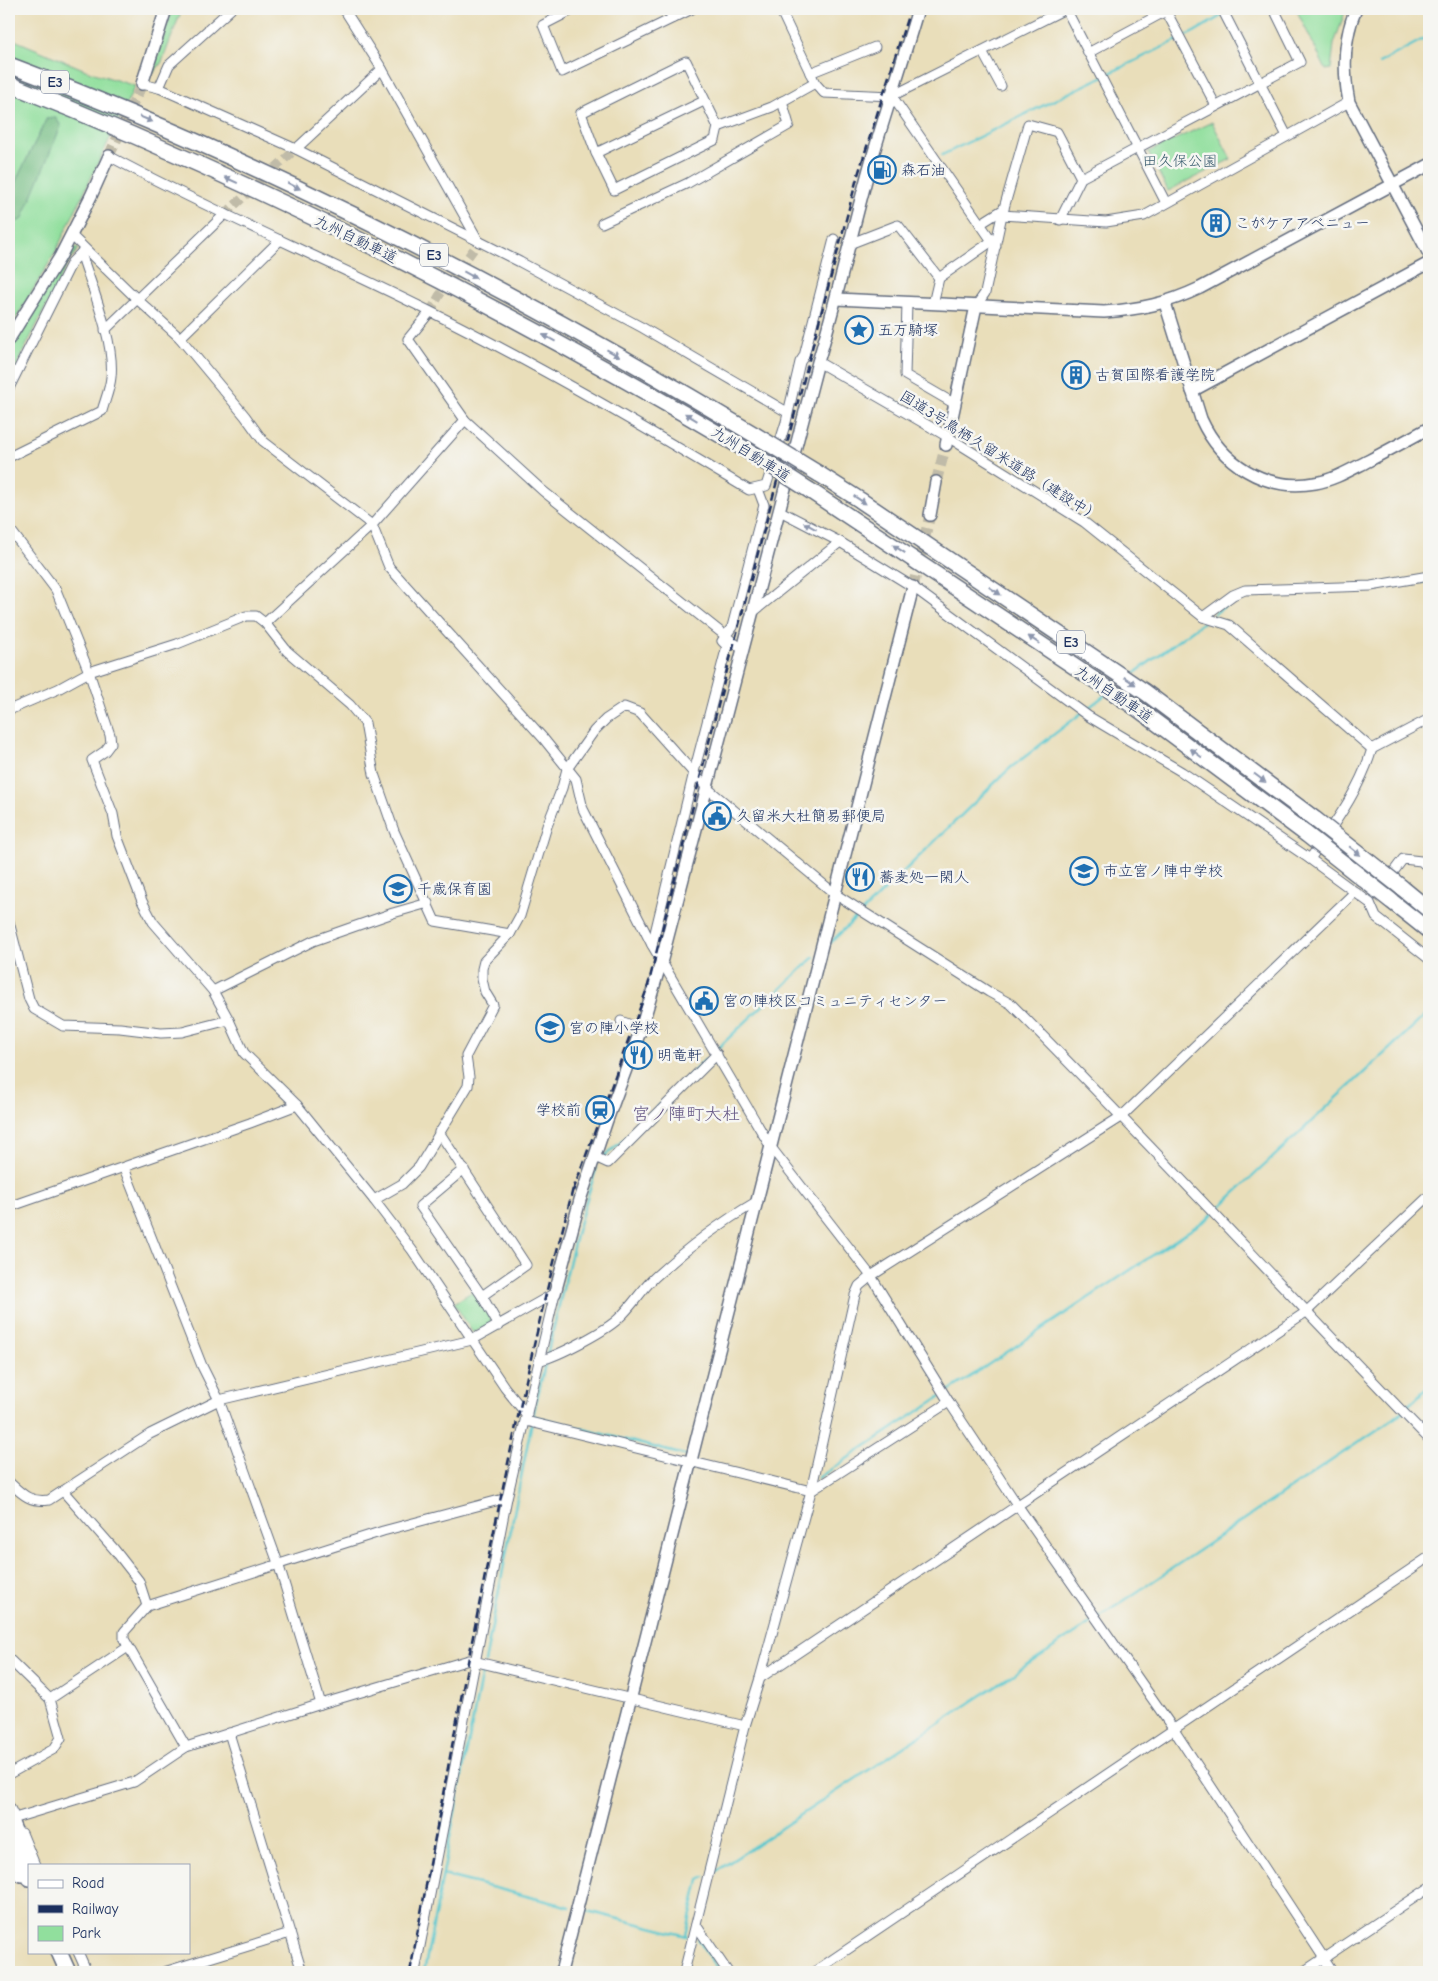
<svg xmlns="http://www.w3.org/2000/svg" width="1438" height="1981" viewBox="0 0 1438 1981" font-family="'Comic Neue','Klee One',sans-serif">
	<rect width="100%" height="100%" fill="#f6f6f2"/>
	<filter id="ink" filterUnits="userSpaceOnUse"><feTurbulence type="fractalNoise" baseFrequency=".02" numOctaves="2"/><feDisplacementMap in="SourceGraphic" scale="10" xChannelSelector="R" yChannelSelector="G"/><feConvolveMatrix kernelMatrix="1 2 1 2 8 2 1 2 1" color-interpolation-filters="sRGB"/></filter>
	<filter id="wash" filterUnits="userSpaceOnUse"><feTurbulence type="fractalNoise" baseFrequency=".0096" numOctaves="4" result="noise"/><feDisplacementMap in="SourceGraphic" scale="20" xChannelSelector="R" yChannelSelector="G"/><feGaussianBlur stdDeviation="1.12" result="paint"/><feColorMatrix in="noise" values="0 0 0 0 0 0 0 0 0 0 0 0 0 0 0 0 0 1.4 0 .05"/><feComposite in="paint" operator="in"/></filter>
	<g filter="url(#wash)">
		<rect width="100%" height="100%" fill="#e9deba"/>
		<!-- green -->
		<g fill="#91df9d" stroke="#56877e">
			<polygon points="172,9 182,9 162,62 152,75"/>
			<polygon points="1296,9 1346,9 1334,44 1331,69 1326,70"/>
			<polygon points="12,39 88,71 135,86 55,253 9,330 9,220 11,223 47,118 9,195 9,48"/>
			<polygon points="1212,122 1231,159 1168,191 1148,152"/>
			<polygon points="72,248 79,248 69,261 9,380 9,349"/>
			<polygon points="473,1291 493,1323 473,1333 454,1303"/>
		</g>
		<!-- forest -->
		<polygon fill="#74be84" stroke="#487671" points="47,118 56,118 61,126 22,220 11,223 9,220 9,195"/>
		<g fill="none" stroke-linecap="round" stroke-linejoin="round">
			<!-- stream -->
			<g stroke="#59c7cf" stroke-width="2.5">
				<polyline points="1379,63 1429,36"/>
				<polyline points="942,155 1194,32 1223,15"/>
				<polyline points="1422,582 1429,581"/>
				<polyline points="1214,614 1238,597"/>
				<polyline points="1132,675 1206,620"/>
				<polyline points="826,947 1009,769 1105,695"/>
				<polyline points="716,1050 814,957"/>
				<polyline points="642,1123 705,1060"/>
				<polyline points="602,1158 632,1133"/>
				<polyline points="547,1355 577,1231 596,1169"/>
				<polyline points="546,1360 533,1416 688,1456"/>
				<polyline points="818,1478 1207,1219 1429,1012"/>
				<polyline points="485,1662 533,1416"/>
				<polyline points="712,1874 1143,1588 1396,1417 1429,1386"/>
				<polyline points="443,1875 570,1907"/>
				<polyline points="583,1910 687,1936"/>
				<polyline points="686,1935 699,1880 705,1877"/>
				<polyline points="698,1939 719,1972"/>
				<polyline points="424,1972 483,1667"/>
			</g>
		</g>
	</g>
	<g filter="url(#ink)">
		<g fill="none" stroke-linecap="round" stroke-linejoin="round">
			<!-- street-tunnel -->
			<g stroke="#c0bba8" stroke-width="9" stroke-dasharray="9 4.5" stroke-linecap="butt">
				<polyline points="225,214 296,149"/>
				<polyline points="430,312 439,296 479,242"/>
			</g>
			<!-- secondary-tunnel -->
			<g stroke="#c0bba8" stroke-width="11" stroke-dasharray="11 5.5" stroke-linecap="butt">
				<polyline points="109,156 142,84"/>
				<polyline points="936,482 946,445"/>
				<polyline points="913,587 930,515"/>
			</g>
			<defs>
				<g id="street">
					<polyline points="344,9 382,69 479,242"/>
					<polyline points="574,9 543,25 562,72 692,9"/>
					<polyline points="668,9 673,18"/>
					<polyline points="780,9 815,83 824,93 892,96 1065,9"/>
					<polyline points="1066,9 1166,203"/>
					<polyline points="1165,9 1216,106"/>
					<polyline points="1222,9 1287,136"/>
					<polyline points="982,51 1001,86"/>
					<polyline points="1088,53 1166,11"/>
					<polygon points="686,61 718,127 715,140 614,190 596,153 581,113"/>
					<polyline points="810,73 875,47"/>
					<polyline points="142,84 159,88 296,149 520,262 643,328 787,412"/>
					<polyline points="159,88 169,65 231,9"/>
					<polyline points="892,96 992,241"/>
					<polyline points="718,127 772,107 815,83"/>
					<polyline points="296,149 382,69"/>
					<polyline points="596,153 704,101"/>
					<path d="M 109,156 C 213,212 323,258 429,311 C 538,365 644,427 749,490 L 766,486 L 768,480 L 786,422 L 800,362 L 804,356 L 834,239"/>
					<polyline points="1002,215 1106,222 1144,216 1349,102"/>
					<polyline points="1060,220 1081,178 1300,62 1274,9"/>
					<polyline points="602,223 688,183 789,125 782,101"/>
					<polyline points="980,224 1004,209"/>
					<polyline points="71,235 138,300 180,338 245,416 263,441 372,525 265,623"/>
					<polyline points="849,244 898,225 939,278 933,304"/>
					<polyline points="939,278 992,241 996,246"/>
					<polyline points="907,303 905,375 955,404"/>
					<polyline points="976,306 985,293 1002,215 1028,124 1057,132 1081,178"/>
					<polyline points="430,312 408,339 465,420 543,491 742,649"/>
					<polyline points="105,330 225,214"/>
					<polyline points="180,338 280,240"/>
					<polyline points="818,362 948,437 1084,522 1203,617 1229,625 1372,749"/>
					<polyline points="9,388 72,262 84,250"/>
					<polyline points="465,420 372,525 389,567 543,738 576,779 583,809 652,945 770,1146 871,1276 949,1402 1018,1506 1174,1730 1333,1972"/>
					<path d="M 9,457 L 102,411 C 105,400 110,389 111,377 C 115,342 92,288 81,253"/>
					<polyline points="780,511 840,542 913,587 1088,716 1182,772 1310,859 1370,903 1376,917 1429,959"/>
					<polyline points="9,528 56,590 89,672 110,735 111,743 105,751 92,760 113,814 117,836 142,901 153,922 213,991 229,1020 244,1053 297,1105 374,1200 412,1250 505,1388 527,1415"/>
					<polyline points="752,613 840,542"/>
					<polyline points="1203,617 1233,595 1245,590 1371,586 1429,576"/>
					<polyline points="9,710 58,689 89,672 177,644 246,616 256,616 265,623 287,651 350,705 365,723 374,774 394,831 435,921 510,934"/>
					<path d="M 1310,859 C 1334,824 1360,790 1372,749 L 1429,719"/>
					<polyline points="1376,895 1403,859 1421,861 1429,868"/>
					<polyline points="9,922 29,999 34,1009 63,1026 120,1028 161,1033 182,1032 229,1020"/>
					<polyline points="652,945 694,772 727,646 722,641 732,627 764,505 758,489"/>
					<polyline points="213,991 313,941 393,913 428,903"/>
					<polyline points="621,1021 641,1029"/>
					<polyline points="439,1132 526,1265 482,1296"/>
					<polyline points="595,1157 608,1163 717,1054"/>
					<polyline points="124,1168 202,1366 219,1400 278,1563 321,1704"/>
					<polyline points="464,1169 420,1206 482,1296 499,1326"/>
					<path d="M 374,1200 L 402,1184 L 419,1167 L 468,1086 L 469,1077 L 466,1056 L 493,1005 L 485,992 L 482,979 L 482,969 L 484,961 L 510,934 L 520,916 L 547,826 L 562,788 L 567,769 L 594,731 L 606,719 L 624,707 L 640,713 L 707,788 L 835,894 L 989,992 L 1011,1004 C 1153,1146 1289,1295 1429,1439"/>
					<polyline points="9,1207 250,1123 297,1105"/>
					<path d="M 541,1360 C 558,1356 608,1330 620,1317 C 633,1305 642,1289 655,1277 C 686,1249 720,1223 756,1202"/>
					<polyline points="526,1421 811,1491 949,1402"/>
					<path d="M 9,1482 C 22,1494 30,1503 49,1500 L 150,1434 L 219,1400 L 472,1340 L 555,1293"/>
					<polyline points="63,1491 114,1549 139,1581 147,1606"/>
					<polyline points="9,1659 50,1699 61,1738 54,1749 9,1774"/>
					<polyline points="760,1678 1306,1312 1429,1196"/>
					<polyline points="50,1699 128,1647"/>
					<polyline points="229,1733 302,1972"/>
					<polyline points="186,1747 124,1639 124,1632 147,1606 383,1531 507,1498"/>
					<polyline points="9,1806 15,1818 134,1782 186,1747 321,1704 469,1660 745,1726"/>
					<polyline points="22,1833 35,1865"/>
					<polyline points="696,1925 728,1972"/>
					<polyline points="78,1952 87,1972"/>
					<polyline points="164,1972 290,1933"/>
					<polyline points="415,1972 507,1498 555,1293"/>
					<polyline points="684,1972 745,1726 760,1678 811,1491 855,1295 859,1286 871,1276 1122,1116 1355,892"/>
					<polyline points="814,1972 1429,1557"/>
					<polyline points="1303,1972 1429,1888"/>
				</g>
				<g id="secondary">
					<path d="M 1356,9 C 1343,39 1343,71 1349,102 L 1429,254"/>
					<polyline points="142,84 166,9"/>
					<path d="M 837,299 L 1104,312 C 1141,309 1166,304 1200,288 L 1429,165"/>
					<path d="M 1165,303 L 1201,419 C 1221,463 1265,492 1315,483 C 1334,480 1352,469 1368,461 C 1389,450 1409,439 1429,428"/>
					<polyline points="9,339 60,257 91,196 109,156"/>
					<polyline points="1192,391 1429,263"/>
					<polyline points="946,445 976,306"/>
					<polyline points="930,515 936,482"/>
					<path d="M 555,1293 L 580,1200 L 607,1120 L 641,1029 L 662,959 L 818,362 C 838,296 852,229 871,162 C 886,111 903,60 918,9"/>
					<polyline points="561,1972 913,587"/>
				</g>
				<g id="highway">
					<path d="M 9,65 C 269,163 517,292 755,435"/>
					<path d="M 9,84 C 265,185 511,311 748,451"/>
					<polyline points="819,474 860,500 1145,692 1316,820"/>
					<polyline points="809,490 1138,709 1306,834"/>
					<polyline points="1401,887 1429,910"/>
					<polyline points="1390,900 1429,931"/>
					<polyline points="9,1818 22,1851 29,1878"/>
					<polyline points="9,1848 21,1874"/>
					<polyline points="59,1952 68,1972"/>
				</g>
			</defs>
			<!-- street casing -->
			<use href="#street" stroke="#636c7e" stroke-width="11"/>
			<!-- secondary casing -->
			<use href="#secondary" stroke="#636c7e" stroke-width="14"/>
			<!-- highway casing -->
			<use href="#highway" stroke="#636c7e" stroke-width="18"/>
			<!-- street -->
			<use href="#street" stroke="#fff" stroke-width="9"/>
			<!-- secondary -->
			<use href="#secondary" stroke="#fff" stroke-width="11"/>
			<!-- highway -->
			<use href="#highway" stroke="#fff" stroke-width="15"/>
			<!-- rail -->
			<g stroke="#1b2f5e" stroke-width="2.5" stroke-dasharray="8 4" stroke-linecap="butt">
				<polyline points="573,1191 648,986 725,678 857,178 910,9"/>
				<path d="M 410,1972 C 452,1747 492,1521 545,1298 C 554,1260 565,1222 574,1184"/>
			</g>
			<defs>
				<g id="highway-bridge">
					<polyline points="755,435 819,474"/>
					<polyline points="748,451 809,490"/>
					<polyline points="1316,820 1401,887"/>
					<polyline points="1306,834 1390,900"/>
				</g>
			</defs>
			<!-- highway-bridge casing -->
			<use href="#highway-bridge" stroke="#636c7e" stroke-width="18" stroke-linecap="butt"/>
			<!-- highway-bridge -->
			<use href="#highway-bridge" stroke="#fff" stroke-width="15"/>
		</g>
		<!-- one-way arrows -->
		<defs><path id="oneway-solid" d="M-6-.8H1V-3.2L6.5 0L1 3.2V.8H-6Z" transform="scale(1.25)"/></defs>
		<g fill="#8d97ae">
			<use href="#oneway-solid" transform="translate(146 119) rotate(23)"/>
			<use href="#oneway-solid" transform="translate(231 180) rotate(-155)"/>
			<use href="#oneway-solid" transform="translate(294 186) rotate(26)"/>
			<use href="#oneway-solid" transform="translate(470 275) rotate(28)"/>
			<use href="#oneway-solid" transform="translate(549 338) rotate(-151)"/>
			<use href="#oneway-solid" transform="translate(613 353) rotate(29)"/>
			<use href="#oneway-solid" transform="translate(691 417) rotate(-149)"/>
			<use href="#oneway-solid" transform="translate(860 500) rotate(33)"/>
			<use href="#oneway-solid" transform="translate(810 526) rotate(-152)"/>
			<use href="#oneway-solid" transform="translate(899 549) rotate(-146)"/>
			<use href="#oneway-solid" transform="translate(995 591) rotate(34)"/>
			<use href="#oneway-solid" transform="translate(1034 640) rotate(-146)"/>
			<use href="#oneway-solid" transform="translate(1130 681) rotate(34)"/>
			<use href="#oneway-solid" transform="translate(1196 753) rotate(-143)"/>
			<use href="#oneway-solid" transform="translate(1260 778) rotate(37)"/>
			<use href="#oneway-solid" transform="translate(1355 851) rotate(39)"/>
		</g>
	</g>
	<!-- icons -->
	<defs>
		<symbol id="fuel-ring" viewBox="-11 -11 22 22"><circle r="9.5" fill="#f6f6f2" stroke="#1f6fb2" stroke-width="1.5"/><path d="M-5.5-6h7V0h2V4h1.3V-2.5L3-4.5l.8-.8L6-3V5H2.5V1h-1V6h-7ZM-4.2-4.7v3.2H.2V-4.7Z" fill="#1f6fb2"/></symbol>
		<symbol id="building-ring" viewBox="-11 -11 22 22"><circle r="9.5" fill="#f6f6f2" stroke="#1f6fb2" stroke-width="1.5"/><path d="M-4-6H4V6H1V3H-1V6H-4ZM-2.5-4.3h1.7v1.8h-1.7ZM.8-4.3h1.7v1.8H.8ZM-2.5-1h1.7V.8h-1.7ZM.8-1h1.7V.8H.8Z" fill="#1f6fb2"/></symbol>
		<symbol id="sight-ring" viewBox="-11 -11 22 22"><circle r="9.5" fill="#f6f6f2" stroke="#1f6fb2" stroke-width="1.5"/><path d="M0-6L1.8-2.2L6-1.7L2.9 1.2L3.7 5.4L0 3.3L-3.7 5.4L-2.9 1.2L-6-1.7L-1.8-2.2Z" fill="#1f6fb2"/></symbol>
		<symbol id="civic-ring" viewBox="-11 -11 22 22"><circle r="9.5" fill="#f6f6f2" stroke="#1f6fb2" stroke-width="1.5"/><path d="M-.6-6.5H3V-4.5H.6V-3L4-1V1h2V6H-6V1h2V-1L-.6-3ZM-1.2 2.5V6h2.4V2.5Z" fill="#1f6fb2"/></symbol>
		<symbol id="school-ring" viewBox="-11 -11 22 22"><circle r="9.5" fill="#f6f6f2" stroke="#1f6fb2" stroke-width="1.5"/><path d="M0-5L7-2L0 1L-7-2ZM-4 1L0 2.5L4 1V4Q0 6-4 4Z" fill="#1f6fb2"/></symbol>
		<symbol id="restaurant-ring" viewBox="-11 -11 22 22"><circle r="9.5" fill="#f6f6f2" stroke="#1f6fb2" stroke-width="1.5"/><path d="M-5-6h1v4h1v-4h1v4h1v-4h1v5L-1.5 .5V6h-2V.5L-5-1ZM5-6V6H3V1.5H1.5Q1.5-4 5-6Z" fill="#1f6fb2"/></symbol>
		<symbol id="station-ring" viewBox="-11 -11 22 22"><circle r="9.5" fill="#f6f6f2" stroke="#1f6fb2" stroke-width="1.5"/><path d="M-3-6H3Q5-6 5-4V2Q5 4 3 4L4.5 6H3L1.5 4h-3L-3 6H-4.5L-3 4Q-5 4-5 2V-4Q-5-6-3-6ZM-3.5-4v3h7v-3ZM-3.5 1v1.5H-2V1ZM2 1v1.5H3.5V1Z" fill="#1f6fb2"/></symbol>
	</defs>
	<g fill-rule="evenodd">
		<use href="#fuel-ring" x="866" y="154" width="32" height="32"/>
		<use href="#building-ring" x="1200" y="207" width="32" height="32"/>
		<use href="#sight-ring" x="843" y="314" width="32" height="32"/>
		<use href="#building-ring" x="1060" y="359" width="32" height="32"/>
		<use href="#civic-ring" x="701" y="800" width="32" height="32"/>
		<use href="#school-ring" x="1068" y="855" width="32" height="32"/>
		<use href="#restaurant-ring" x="844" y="861" width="32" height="32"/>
		<use href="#school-ring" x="382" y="873" width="32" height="32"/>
		<use href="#civic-ring" x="688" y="985" width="32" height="32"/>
		<use href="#school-ring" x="534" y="1012" width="32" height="32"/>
		<use href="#restaurant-ring" x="622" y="1039" width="32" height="32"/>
		<use href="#station-ring" x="584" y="1094" width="32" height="32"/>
	</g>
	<g text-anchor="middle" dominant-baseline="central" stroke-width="5" stroke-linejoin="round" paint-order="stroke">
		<!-- shield labels -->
		<g fill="#f6f6f2" stroke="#5d6b8a" stroke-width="1">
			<rect x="41" y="70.5" width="28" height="23" rx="4"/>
			<rect x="420" y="243.5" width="28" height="23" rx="4"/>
			<rect x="1057" y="630.5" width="28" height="23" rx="4"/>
		</g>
		<g font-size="14" font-weight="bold" fill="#1b2f5e">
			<text x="55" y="82">E3</text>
			<text x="434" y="255">E3</text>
			<text x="1071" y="642">E3</text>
		</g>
		<!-- park labels -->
		<g font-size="15" fill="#385b6e" stroke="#f6f6f2">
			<text x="1180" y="161">田久保公園</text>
		</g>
		<!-- poi labels -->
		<g font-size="15" fill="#1b2f5e" stroke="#f6f6f2" text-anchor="start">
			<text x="901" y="170">森石油</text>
			<text x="1235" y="223">こがケアアベニュー</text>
			<text x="878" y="330">五万騎塚</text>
			<text x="1095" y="375">古賀国際看護学院</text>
			<text x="736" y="816">久留米大杜簡易郵便局</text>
			<text x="1103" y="871">市立宮ノ陣中学校</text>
			<text x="879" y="877">蕎麦処一閑人</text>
			<text x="417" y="889">千歳保育園</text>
			<text x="723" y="1001">宮の陣校区コミュニティセンター</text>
			<text x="569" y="1028">宮の陣小学校</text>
			<text x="657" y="1055">明竜軒</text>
			<text x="581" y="1110" text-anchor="end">学校前</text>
		</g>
		<!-- street labels -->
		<g font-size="15" fill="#1b2f5e" stroke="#f6f6f2">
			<text transform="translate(356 239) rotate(26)">九州自動車道</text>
			<text transform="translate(751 454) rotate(32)">九州自動車道</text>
			<text transform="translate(1000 456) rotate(32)">国道3号鳥栖久留米道路（建設中）</text>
			<text transform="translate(1114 694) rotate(34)">九州自動車道</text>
		</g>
		<!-- quarter labels -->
		<g font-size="18" fill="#655785" stroke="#f6f6f2">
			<text x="686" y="1114">宮ノ陣町大杜</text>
		</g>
	</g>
	<!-- margin -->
	<rect width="1438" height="1981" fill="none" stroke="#f6f6f2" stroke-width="30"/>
	<!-- legend -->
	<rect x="28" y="1864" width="162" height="90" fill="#f6f6f2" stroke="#9ea6b7"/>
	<rect x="38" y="1880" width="25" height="8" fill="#ffffff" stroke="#9ea6b7"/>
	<text x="72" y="1888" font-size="15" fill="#1b2f5e">Road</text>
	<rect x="38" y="1905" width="25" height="8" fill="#1b2f5e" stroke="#9ea6b7"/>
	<text x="72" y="1914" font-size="15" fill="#1b2f5e">Railway</text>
	<rect x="38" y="1926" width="25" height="15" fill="#91df9d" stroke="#9ea6b7"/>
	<text x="72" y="1938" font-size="15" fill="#1b2f5e">Park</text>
</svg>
